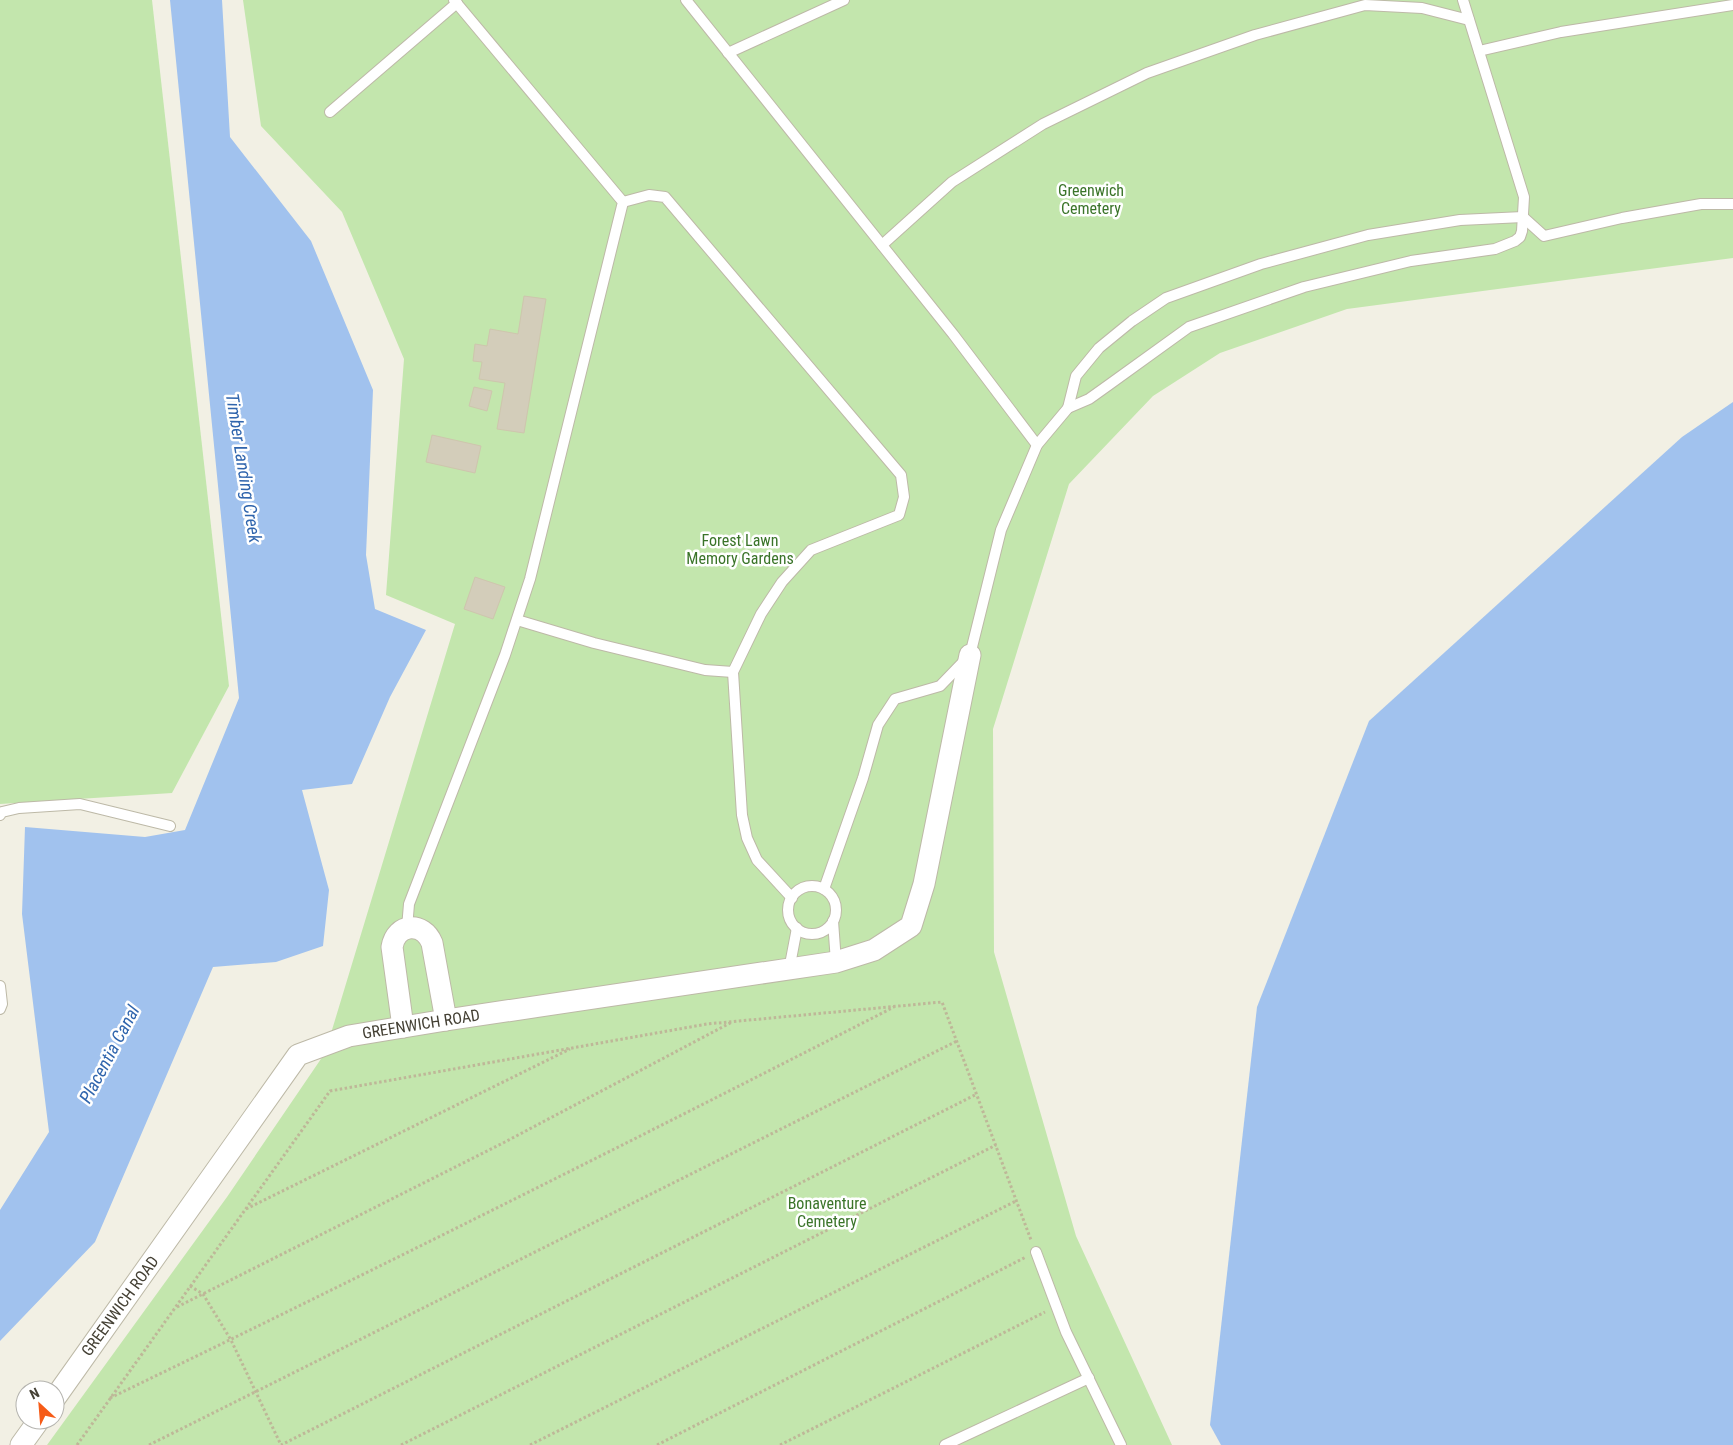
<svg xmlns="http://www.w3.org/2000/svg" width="1733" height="1445" viewBox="0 0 1733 1445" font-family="'Roboto Condensed',sans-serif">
	<rect width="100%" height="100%" fill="#f2f0e4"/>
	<!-- green -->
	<g fill="#c3e6ad">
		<polygon points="0,0 152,0 229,686 172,793 0,804"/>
		<polygon points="243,0 1733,0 1733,258 1347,309 1220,353 1153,396 1069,484 993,729 994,952 1076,1236 1172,1445 47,1445 227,1197 325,1053 455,624 386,595 404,359 342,212 261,126"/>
	</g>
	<!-- water -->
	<g fill="#a1c2ee">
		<polygon points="170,0 222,0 230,137 311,241 373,390 366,555 375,609 426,630 390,697 352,784 302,790 329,890 323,946 276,962 213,967 95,1242 0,1341 0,1210 49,1132 22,914 25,827 145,837 185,830 239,698"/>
		<polygon points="1733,402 1733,1445 1221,1445 1210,1425 1257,1007 1369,721 1682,437"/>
	</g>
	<!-- building -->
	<g fill="#d3cdba" stroke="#cec6ad">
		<polygon points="524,296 546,299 524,433 497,429 505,383 479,379 482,362 473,361 475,344 487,346 490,329 518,334"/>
		<polygon points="474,387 492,391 487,411 469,406"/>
		<polygon points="432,435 481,446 475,473 426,462"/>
		<polygon points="475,577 505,587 493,619 464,609"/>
	</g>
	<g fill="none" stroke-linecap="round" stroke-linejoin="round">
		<defs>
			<g id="service">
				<polyline points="686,0 953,334 1037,445"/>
				<polyline points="1479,51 1561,32 1733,5"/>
				<polyline points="728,53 844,0"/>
				<polyline points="330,112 457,3"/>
				<polyline points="623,202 649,195 665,197 901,475 904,497 899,515 811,550 782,582 761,614 733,672 742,815 747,838 757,860 792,898"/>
				<polyline points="882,245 952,182 1043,124 1147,73 1255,35 1365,5 1422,8 1469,20"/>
				<polyline points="1068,408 1076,376 1099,348 1132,321 1166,298 1261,264 1368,235 1460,220 1523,217 1544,236 1622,218 1701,204 1733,204"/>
				<polyline points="517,620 594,643 705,670 733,672"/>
				<polyline points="0,815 2,812 19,808 80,804 170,826"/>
				<circle cx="812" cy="910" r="24"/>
				<polyline points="824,889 863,778 878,725 895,699 940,686 970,655 1001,530 1037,445 1068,408 1089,399 1110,384 1189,327 1304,287 1411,261 1495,249 1515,241 1520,237 1522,231 1524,197 1463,0"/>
				<polyline points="833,921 836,962"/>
				<polyline points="407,928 409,904 505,655 530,579 623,202 454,0"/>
				<polyline points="789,970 797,928"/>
				<polyline points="0,986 2,1004 0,1009"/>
				<polyline points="1036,1252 1066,1332 1121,1445"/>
				<polyline points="945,1445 1089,1378"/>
			</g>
			<g id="minor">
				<path d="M 403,1027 L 392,947 C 396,923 423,921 432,943 L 446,1020"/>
				<polyline points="55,1398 298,1055 349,1036 446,1020 836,962 874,950 911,926 924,884 970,655"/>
				<polyline points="21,1445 39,1420"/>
			</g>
		</defs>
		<!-- service casing -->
		<use href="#service" stroke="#bdb9a7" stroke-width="12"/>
		<!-- minor casing -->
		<use href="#minor" stroke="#bdb9a7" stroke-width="23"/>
		<!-- path -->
		<g stroke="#beb798" stroke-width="3" stroke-dasharray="2.5 2.5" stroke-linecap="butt">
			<polyline points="246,1209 570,1049"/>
			<polyline points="190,1286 203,1294 231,1340 281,1445 977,1094"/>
			<polyline points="177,1307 503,1143 732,1022"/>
			<path d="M 110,1398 C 373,1271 634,1140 894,1007"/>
			<polyline points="77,1445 330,1091 707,1024 942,1002 1031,1240"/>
			<polyline points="149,1445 957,1041"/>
			<polyline points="401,1445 996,1145"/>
			<polyline points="530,1445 1016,1201"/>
			<polyline points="657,1445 1026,1257"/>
			<polyline points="780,1445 1045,1312"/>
		</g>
		<!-- service -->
		<use href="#service" stroke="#fff" stroke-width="10"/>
		<!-- minor -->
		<use href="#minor" stroke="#fff" stroke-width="21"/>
	</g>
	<g text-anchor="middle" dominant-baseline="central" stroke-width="5" stroke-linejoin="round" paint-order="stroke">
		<!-- park labels -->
		<g font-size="16" fill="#3a7429" stroke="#fff">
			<text x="1091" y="190">Greenwich<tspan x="1091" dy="18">Cemetery</tspan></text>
			<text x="740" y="540">Forest Lawn<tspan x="740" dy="18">Memory Gardens</tspan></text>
			<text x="827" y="1203">Bonaventure<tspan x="827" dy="18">Cemetery</tspan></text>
		</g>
		<!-- street labels -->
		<g font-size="16" fill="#444034" stroke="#fff">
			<text transform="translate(421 1024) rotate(-9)">GREENWICH ROAD</text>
			<text transform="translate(120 1306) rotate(-54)">GREENWICH ROAD</text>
		</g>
		<!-- water labels -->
		<g font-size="18" font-style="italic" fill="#3065ad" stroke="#fff">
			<text transform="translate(244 468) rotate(81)">Timber Landing Creek</text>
			<text transform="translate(109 1054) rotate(-62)">Placentia Canal</text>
		</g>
	</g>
	<!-- north arrow -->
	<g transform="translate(40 1405) rotate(334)"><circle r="24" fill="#ffffff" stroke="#b4b3ae"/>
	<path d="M0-4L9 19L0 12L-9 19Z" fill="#f65b17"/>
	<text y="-8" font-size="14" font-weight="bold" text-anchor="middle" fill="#444034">N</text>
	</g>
</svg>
